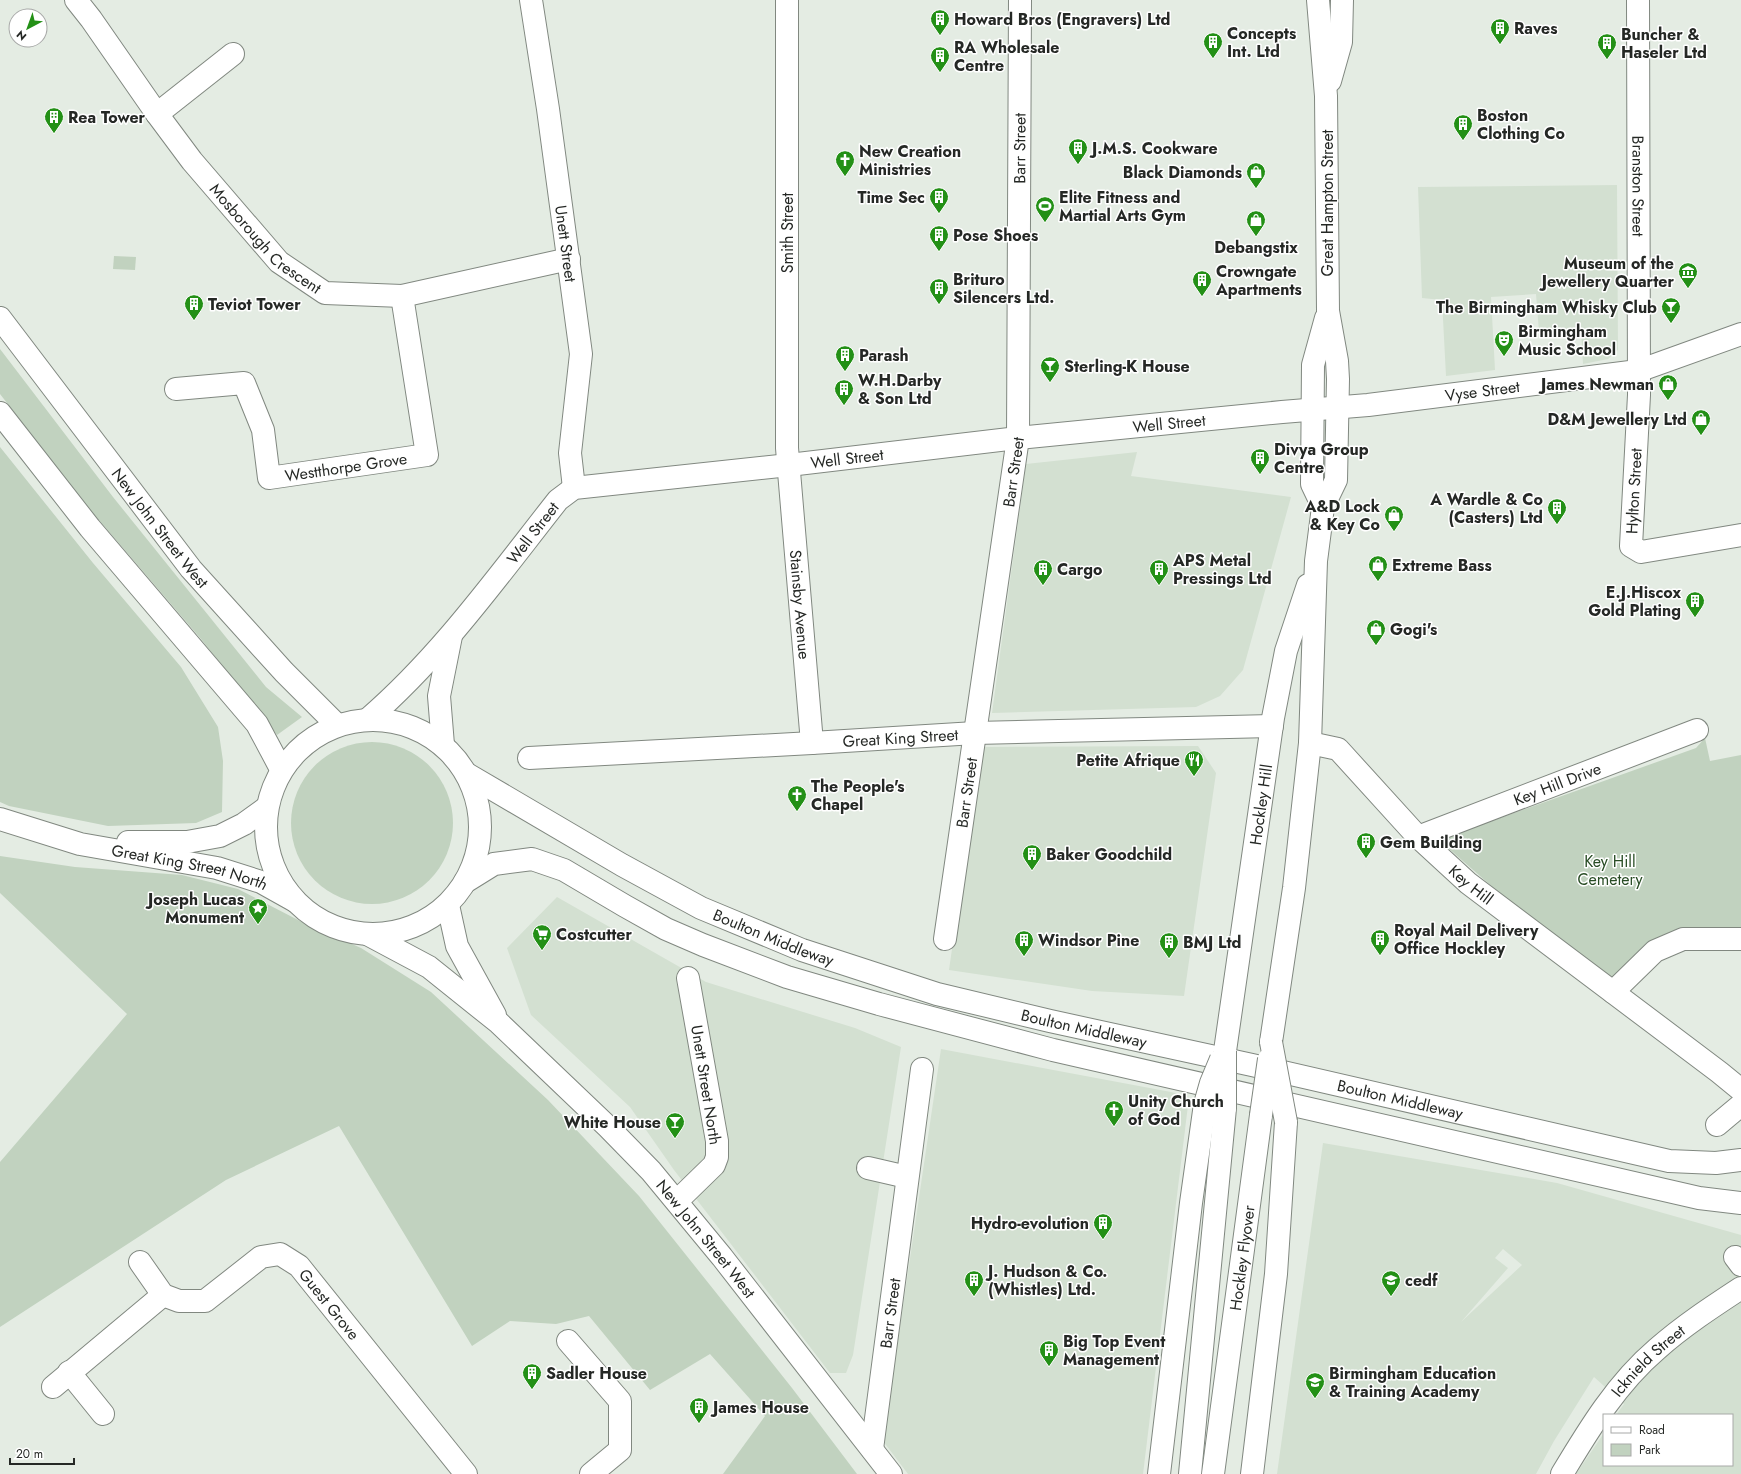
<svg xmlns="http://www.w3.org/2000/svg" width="1741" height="1474" viewBox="0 0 1741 1474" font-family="Jost,sans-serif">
	<rect width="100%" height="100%" fill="#e4ece3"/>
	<!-- built -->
	<g fill="#d3e0d1" fill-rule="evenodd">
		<polygon points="1617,185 1618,350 1608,359 1583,364 1581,330 1539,332 1536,294 1491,297 1495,370 1446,376 1442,300 1422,298 1418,187"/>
		<polygon points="1137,452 1131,476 1291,497 1243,670 1220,696 1196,707 992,713 1026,464"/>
		<polygon points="1198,746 1216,773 1184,996 1092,991 949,970 981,747"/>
		<polygon points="557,897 706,982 855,1028 901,1047 853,1355 846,1373 830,1373 674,1170 630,1107 531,1015 507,948"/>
		<polygon points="941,1049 1171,1092 1189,1097 1143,1474 908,1474 883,1441"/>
		<path d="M 1323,1143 L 1557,1183 L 1741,1235 L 1741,1474 L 1576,1474 L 1604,1433 L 1604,1465 L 1732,1465 L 1732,1415 L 1616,1415 L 1624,1404 L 1594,1377 L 1554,1441 L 1536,1474 L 1277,1474 ZM 1503,1249 L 1522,1265 L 1461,1322 L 1508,1268 L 1495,1258 Z"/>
	</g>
	<!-- green -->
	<g fill="#c1d2bf">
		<polygon points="114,256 136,257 135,270 113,269"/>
		<polygon points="0,349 113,497 266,687 302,717 277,735 201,639 92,512 0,394"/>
		<polygon points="0,447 93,563 181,667 218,727 223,761 222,812 196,823 108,826 9,806 0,802"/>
		<polygon points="1705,738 1710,761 1741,755 1741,929 1668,933 1609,981 1497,891 1439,840 1696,748"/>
		<circle cx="372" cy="823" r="81"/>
		<polygon points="0,856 75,867 182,875 238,889 300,921 361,948 431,992 548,1100 639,1196 792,1388 857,1474 723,1474 765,1416 710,1354 650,1390 589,1316 556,1324 510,1321 472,1346 339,1126 226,1180 0,1327 0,1162 127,1014 0,893"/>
	</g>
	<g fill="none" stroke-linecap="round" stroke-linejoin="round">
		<defs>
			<g id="minor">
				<path id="s1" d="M 76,0 L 91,19 L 157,114 L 192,161 L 279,262 L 325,293 L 402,296 L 569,259"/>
				<path id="s2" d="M 531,0 L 548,109 L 581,354 L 570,453 L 574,488"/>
				<path id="s3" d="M 787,0 L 787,448 L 812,743"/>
				<path id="s4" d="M 1638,0 L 1639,395 L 1631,546 L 1641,552 L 1741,535"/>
				<polyline points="157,114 233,54"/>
				<path id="s5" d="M 176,389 L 244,383 L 263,430 L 269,478 L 427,455 L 402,296"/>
				<path id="s6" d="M 368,719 C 441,656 498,576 558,500 L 574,488 L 789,465 L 1018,438 L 1282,412 L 1368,405 L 1638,371 L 1741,334"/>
				<path id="s7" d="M 1310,743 L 1338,749 L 1418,837 L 1468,883 L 1719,1072 L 1741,1090"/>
				<polyline points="443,745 439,696 451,636"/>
				<path id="s8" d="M 529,758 L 812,743 L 975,733 L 1272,726"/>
				<path id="s9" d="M 0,819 L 80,844 L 217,868 L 261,882 L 295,901"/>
				<path id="s10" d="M 1418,837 L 1697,730"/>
				<polyline points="128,842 187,842 220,836 244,824 266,808"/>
				<path id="s11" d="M 945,939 L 1018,438 L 1020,0"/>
				<polyline points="1613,992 1655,951 1683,939 1741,939"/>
				<polyline points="1717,1125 1741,1105"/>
				<polyline points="868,1168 907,1177"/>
				<polyline points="677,1201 714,1165 717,1157 717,1141 688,978"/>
				<polyline points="1735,1257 1741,1265"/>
				<path id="s12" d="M 140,1262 L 163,1295 L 179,1301 L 205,1301 L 261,1257 L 280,1254 L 299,1266 L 466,1474"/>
				<polyline points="568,1341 620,1401 620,1450 591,1474"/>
				<polyline points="69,1372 103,1414"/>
				<polyline points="53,1387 163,1295"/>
				<path id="s13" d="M 872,1449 L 922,1069"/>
				<path id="s14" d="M 1562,1474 C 1589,1429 1617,1383 1657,1349 C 1683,1326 1712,1307 1741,1288"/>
			</g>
			<g id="major">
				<polyline points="1330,81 1341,42 1342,0"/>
				<polyline points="1323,507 1312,484 1313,365 1326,318"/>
				<polyline points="1271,1042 1294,888 1310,743 1316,561 1323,507 1336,480 1338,379 1337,361 1328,311 1326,96 1318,0"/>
				<path id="s15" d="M 1225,1051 L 1273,718 L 1286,651 L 1308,585"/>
				<polyline points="1159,1474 1191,1203 1205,1104"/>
				<polyline points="1190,1474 1225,1108"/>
				<path id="s16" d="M 1213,1474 L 1261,1115"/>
				<polyline points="1252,1474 1276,1274 1286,1122"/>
			</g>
			<g id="highway">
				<path id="s17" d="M 0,318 L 191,569 L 284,672 L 337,725"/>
				<polyline points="0,413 90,528 257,724 281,769"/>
				<circle cx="373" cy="827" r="107"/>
				<path id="s18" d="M 467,774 L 622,865 L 701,908 L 802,950 L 937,994 L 1050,1021 L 1252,1065 L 1669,1161 L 1716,1163 L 1741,1160"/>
				<polyline points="465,882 494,864 532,859 564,870 625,906 666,929 703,945 787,977 879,1004 1053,1050 1699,1198 1741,1203"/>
				<polyline points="448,905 457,946 495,1015"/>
				<path id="s19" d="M 369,935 L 429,967 L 499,1023 L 608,1127 L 651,1171 L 722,1257 L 891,1474"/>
			</g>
		</defs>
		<!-- minor casing -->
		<use href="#minor" stroke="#818880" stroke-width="24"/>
		<!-- major casing -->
		<use href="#major" stroke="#818880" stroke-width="24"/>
		<!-- highway casing -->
		<use href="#highway" stroke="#818880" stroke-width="24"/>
		<!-- minor -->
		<use href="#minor" stroke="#fff" stroke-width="22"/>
		<!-- major -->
		<use href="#major" stroke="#fff" stroke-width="22"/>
		<!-- highway -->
		<use href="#highway" stroke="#fff" stroke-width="22"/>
		<defs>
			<g id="major-bridge">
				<polyline points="1271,1042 1286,1122"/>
				<polyline points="1205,1104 1211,1083 1221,1059"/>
				<polyline points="1225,1108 1225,1051"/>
				<polyline points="1261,1115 1269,1059"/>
			</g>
		</defs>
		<!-- major-bridge casing -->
		<use href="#major-bridge" stroke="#818880" stroke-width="24" stroke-linecap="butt"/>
		<!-- major-bridge -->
		<use href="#major-bridge" stroke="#fff" stroke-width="22"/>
	</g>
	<!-- icons -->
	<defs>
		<symbol id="building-pin" viewBox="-11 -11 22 30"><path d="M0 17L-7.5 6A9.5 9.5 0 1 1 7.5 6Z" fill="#239016" stroke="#fff"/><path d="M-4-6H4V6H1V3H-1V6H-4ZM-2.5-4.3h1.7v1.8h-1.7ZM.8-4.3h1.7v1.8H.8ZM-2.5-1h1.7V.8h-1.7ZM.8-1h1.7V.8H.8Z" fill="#fff"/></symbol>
		<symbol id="church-pin" viewBox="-11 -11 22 30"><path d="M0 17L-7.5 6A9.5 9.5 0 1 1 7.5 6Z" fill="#239016" stroke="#fff"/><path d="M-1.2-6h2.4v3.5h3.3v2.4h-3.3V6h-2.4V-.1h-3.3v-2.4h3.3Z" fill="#fff"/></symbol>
		<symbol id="shop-pin" viewBox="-11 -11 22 30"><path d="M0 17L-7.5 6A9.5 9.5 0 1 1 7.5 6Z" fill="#239016" stroke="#fff"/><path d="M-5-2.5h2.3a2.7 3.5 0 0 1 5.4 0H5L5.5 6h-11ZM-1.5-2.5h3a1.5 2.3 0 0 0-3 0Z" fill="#fff"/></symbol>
		<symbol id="stadium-pin" viewBox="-11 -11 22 30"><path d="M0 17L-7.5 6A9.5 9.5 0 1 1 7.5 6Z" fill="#239016" stroke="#fff"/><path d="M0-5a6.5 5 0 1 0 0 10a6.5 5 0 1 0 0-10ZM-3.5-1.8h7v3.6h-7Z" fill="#fff"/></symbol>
		<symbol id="museum-pin" viewBox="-11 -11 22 30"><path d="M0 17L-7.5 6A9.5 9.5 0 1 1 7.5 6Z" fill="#239016" stroke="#fff"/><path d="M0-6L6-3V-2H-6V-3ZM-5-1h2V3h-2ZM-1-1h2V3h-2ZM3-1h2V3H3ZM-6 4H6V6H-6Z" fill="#fff"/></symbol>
		<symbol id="bar-pin" viewBox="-11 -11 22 30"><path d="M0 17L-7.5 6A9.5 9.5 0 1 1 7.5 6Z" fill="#239016" stroke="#fff"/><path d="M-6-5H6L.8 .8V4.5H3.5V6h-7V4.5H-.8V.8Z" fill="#fff"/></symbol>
		<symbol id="theatre-pin" viewBox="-11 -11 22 30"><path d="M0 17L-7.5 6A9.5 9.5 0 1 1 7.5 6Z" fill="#239016" stroke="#fff"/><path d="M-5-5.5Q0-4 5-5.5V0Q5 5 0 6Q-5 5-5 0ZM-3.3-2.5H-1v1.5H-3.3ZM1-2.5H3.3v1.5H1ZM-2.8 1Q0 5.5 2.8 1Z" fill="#fff"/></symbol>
		<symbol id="restaurant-pin" viewBox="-11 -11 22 30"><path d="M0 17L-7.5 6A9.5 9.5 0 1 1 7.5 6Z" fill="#239016" stroke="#fff"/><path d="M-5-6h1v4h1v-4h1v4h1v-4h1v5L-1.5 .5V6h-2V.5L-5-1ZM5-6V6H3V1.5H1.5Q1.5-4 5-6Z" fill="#fff"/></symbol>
		<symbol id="sight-pin" viewBox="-11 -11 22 30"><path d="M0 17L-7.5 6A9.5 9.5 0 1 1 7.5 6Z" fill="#239016" stroke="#fff"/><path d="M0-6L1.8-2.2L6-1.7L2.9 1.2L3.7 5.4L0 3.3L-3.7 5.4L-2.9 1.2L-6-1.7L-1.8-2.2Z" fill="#fff"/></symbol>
		<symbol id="supermarket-pin" viewBox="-11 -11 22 30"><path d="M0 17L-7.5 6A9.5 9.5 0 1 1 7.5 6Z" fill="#239016" stroke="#fff"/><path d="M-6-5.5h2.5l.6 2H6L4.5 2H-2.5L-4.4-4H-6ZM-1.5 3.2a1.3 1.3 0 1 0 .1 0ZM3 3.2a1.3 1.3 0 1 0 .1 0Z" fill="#fff"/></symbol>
		<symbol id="university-pin" viewBox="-11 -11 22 30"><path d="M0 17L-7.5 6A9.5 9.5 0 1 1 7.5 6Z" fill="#239016" stroke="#fff"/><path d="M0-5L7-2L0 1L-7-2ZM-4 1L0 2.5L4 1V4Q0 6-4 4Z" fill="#fff"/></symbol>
	</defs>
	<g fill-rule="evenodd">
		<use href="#building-pin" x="929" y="8" width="22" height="30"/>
		<use href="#building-pin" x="1489" y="17" width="22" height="30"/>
		<use href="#building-pin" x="1202" y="31" width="22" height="30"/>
		<use href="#building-pin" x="1596" y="32" width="22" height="30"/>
		<use href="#building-pin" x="929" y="45" width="22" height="30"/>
		<use href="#building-pin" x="43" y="106" width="22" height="30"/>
		<use href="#building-pin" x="1452" y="113" width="22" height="30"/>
		<use href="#building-pin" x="1067" y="137" width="22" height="30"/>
		<use href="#church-pin" x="834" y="149" width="22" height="30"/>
		<use href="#shop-pin" x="1245" y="161" width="22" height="30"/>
		<use href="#building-pin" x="928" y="186" width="22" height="30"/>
		<use href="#stadium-pin" x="1034" y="195" width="22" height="30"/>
		<use href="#shop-pin" x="1245" y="209" width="22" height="30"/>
		<use href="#building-pin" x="928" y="224" width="22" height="30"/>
		<use href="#museum-pin" x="1677" y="261" width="22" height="30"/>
		<use href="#building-pin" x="1191" y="269" width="22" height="30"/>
		<use href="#building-pin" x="928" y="277" width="22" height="30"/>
		<use href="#building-pin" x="183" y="293" width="22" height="30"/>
		<use href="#bar-pin" x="1660" y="296" width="22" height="30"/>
		<use href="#theatre-pin" x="1493" y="329" width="22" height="30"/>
		<use href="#building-pin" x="834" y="344" width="22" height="30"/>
		<use href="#bar-pin" x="1039" y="355" width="22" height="30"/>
		<use href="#shop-pin" x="1657" y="373" width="22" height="30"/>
		<use href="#building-pin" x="833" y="378" width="22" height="30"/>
		<use href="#shop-pin" x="1690" y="408" width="22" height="30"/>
		<use href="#building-pin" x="1249" y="447" width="22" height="30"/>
		<use href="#building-pin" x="1546" y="497" width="22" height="30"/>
		<use href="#shop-pin" x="1383" y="504" width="22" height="30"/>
		<use href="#shop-pin" x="1367" y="554" width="22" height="30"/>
		<use href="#building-pin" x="1032" y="558" width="22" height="30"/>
		<use href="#building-pin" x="1148" y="558" width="22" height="30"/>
		<use href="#building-pin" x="1684" y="590" width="22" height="30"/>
		<use href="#shop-pin" x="1365" y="618" width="22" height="30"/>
		<use href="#restaurant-pin" x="1183" y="749" width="22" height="30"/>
		<use href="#church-pin" x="786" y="784" width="22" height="30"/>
		<use href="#building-pin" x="1355" y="831" width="22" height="30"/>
		<use href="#building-pin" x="1021" y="843" width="22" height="30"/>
		<use href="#sight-pin" x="247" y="897" width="22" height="30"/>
		<use href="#supermarket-pin" x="531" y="923" width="22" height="30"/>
		<use href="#building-pin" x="1369" y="928" width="22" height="30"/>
		<use href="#building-pin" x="1013" y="929" width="22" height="30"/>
		<use href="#building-pin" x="1158" y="931" width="22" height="30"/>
		<use href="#church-pin" x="1103" y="1099" width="22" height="30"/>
		<use href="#bar-pin" x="664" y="1111" width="22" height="30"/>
		<use href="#building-pin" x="1092" y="1212" width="22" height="30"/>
		<use href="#building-pin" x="963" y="1269" width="22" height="30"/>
		<use href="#university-pin" x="1380" y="1269" width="22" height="30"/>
		<use href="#building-pin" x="1038" y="1339" width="22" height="30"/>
		<use href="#building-pin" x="521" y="1362" width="22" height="30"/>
		<use href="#university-pin" x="1304" y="1371" width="22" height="30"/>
		<use href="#building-pin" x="688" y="1396" width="22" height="30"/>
	</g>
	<g text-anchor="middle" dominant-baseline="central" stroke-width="3" stroke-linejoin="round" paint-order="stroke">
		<!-- poi labels -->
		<g font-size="16" font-weight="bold" fill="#252825" stroke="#fff" text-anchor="start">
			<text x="954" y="19">Howard Bros (Engravers) Ltd</text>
			<text x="1514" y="28">Raves</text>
			<text x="1227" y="33">Concepts<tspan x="1227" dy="18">Int. Ltd</tspan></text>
			<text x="1621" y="34">Buncher &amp;<tspan x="1621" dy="18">Haseler Ltd</tspan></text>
			<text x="954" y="47">RA Wholesale<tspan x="954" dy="18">Centre</tspan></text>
			<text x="1477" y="115">Boston<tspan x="1477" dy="18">Clothing Co</tspan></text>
			<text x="68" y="117">Rea Tower</text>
			<text x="1092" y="148">J.M.S. Cookware</text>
			<text x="859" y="151">New Creation<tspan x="859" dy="18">Ministries</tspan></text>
			<text x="1242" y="172" text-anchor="end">Black Diamonds</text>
			<text x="925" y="197" text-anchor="end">Time Sec</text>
			<text x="1059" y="197">Elite Fitness and<tspan x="1059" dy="18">Martial Arts Gym</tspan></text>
			<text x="953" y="235">Pose Shoes</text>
			<text x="1256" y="247" text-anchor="middle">Debangstix</text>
			<text x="1674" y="263" text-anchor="end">Museum of the<tspan x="1674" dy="18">Jewellery Quarter</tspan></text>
			<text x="1216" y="271">Crowngate<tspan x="1216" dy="18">Apartments</tspan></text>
			<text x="953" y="279">Brituro<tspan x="953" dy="18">Silencers Ltd.</tspan></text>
			<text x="208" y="304">Teviot Tower</text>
			<text x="1657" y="307" text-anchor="end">The Birmingham Whisky Club</text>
			<text x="1518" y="331">Birmingham<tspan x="1518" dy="18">Music School</tspan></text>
			<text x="859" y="355">Parash</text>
			<text x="1064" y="366">Sterling-K House</text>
			<text x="858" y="380">W.H.Darby<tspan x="858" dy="18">&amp; Son Ltd</tspan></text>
			<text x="1654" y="384" text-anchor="end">James Newman</text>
			<text x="1687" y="419" text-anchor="end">D&amp;M Jewellery Ltd</text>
			<text x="1274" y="449">Divya Group<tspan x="1274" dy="18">Centre</tspan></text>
			<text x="1543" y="499" text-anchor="end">A Wardle &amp; Co<tspan x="1543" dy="18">(Casters) Ltd</tspan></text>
			<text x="1380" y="506" text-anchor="end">A&amp;D Lock<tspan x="1380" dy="18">&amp; Key Co</tspan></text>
			<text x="1173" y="560">APS Metal<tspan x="1173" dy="18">Pressings Ltd</tspan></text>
			<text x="1392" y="565">Extreme Bass</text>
			<text x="1057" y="569">Cargo</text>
			<text x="1681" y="592" text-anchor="end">E.J.Hiscox<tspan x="1681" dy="18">Gold Plating</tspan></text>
			<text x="1390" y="629">Gogi's</text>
			<text x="1180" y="760" text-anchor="end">Petite Afrique</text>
			<text x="811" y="786">The People's<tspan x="811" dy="18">Chapel</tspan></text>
			<text x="1380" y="842">Gem Building</text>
			<text x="1046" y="854">Baker Goodchild</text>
			<text x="244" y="899" text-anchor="end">Joseph Lucas<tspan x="244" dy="18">Monument</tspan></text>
			<text x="1394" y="930">Royal Mail Delivery<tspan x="1394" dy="18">Office Hockley</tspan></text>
			<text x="556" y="934">Costcutter</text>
			<text x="1038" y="940">Windsor Pine</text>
			<text x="1183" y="942">BMJ Ltd</text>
			<text x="1128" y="1101">Unity Church<tspan x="1128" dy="18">of God</tspan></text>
			<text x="661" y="1122" text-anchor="end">White House</text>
			<text x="1089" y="1223" text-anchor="end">Hydro-evolution</text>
			<text x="988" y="1271">J. Hudson &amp; Co.<tspan x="988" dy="18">(Whistles) Ltd.</tspan></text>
			<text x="1405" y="1280">cedf</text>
			<text x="1063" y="1341">Big Top Event<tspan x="1063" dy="18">Management</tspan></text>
			<text x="546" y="1373">Sadler House</text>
			<text x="1329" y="1373">Birmingham Education<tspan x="1329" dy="18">&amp; Training Academy</tspan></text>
			<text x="713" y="1407">James House</text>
		</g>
		<!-- street labels -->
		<g font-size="16" fill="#252825" stroke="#fff">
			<text stroke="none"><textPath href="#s11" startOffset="796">Barr Street</textPath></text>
			<text stroke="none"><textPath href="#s4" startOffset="186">Branston Street</textPath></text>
			<text transform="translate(1327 203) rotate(-90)">Great Hampton Street</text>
			<text transform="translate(787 233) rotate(-90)">Smith Street</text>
			<text stroke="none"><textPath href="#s1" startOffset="306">Mosborough Crescent</textPath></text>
			<text stroke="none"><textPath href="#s2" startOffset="246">Unett Street</textPath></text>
			<text stroke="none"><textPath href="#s6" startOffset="1224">Vyse Street</textPath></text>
			<text stroke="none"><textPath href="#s6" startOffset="909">Well Street</textPath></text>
			<text stroke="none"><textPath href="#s6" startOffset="585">Well Street</textPath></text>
			<text stroke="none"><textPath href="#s5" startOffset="245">Westthorpe Grove</textPath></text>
			<text stroke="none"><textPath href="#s11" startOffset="472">Barr Street</textPath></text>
			<text transform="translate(1634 491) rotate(-87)">Hylton Street</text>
			<text stroke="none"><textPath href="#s17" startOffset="264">New John Street West</textPath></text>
			<text stroke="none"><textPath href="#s6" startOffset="249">Well Street</textPath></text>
			<text stroke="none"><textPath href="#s3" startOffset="605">Stainsby Avenue</textPath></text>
			<text stroke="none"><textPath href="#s8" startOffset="372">Great King Street</textPath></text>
			<text stroke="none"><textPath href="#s10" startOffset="149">Key Hill Drive</textPath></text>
			<text stroke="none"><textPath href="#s11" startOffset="148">Barr Street</textPath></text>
			<text stroke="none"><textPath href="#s15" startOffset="249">Hockley Hill</textPath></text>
			<text stroke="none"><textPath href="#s9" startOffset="196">Great King Street North</textPath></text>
			<text stroke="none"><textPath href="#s7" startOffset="219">Key Hill</textPath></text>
			<text stroke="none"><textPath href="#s18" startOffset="348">Boulton Middleway</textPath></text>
			<text stroke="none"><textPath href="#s18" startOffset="672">Boulton Middleway</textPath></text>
			<text transform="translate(706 1085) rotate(81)">Unett Street North</text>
			<text stroke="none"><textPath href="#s18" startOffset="996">Boulton Middleway</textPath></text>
			<text stroke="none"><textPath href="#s19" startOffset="457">New John Street West</textPath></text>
			<text stroke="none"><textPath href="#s16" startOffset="218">Hockley Flyover</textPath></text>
			<text stroke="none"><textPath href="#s12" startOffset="245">Guest Grove</textPath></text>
			<text stroke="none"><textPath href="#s13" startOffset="137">Barr Street</textPath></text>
			<text stroke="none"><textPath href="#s14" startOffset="143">Icknield Street</textPath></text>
		</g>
		<!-- park labels -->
		<g font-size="16" fill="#284c24" stroke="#fff">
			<text x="1610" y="861">Key Hill<tspan x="1610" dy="18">Cemetery</tspan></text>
		</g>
	</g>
	<!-- legend -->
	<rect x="1603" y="1414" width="130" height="52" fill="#ffffff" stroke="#a8a9a8"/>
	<rect x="1611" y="1427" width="20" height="6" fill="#ffffff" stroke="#a8a9a8"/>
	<text x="1639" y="1434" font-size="12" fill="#252825">Road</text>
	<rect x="1611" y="1444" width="20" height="12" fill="#c1d2bf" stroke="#a8a9a8"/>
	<text x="1639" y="1454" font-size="12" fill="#252825">Park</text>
	<!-- north arrow -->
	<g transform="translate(28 28) rotate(221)"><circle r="19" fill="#ffffff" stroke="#a8a9a8"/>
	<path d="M0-3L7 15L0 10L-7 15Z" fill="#239016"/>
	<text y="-6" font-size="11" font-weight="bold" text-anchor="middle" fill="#252825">N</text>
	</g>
	<!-- scale -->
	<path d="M10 1458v6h64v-6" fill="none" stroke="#252825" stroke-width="2"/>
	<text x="16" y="1458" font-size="12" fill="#252825" stroke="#ffffff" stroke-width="3" paint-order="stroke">20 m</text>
</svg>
